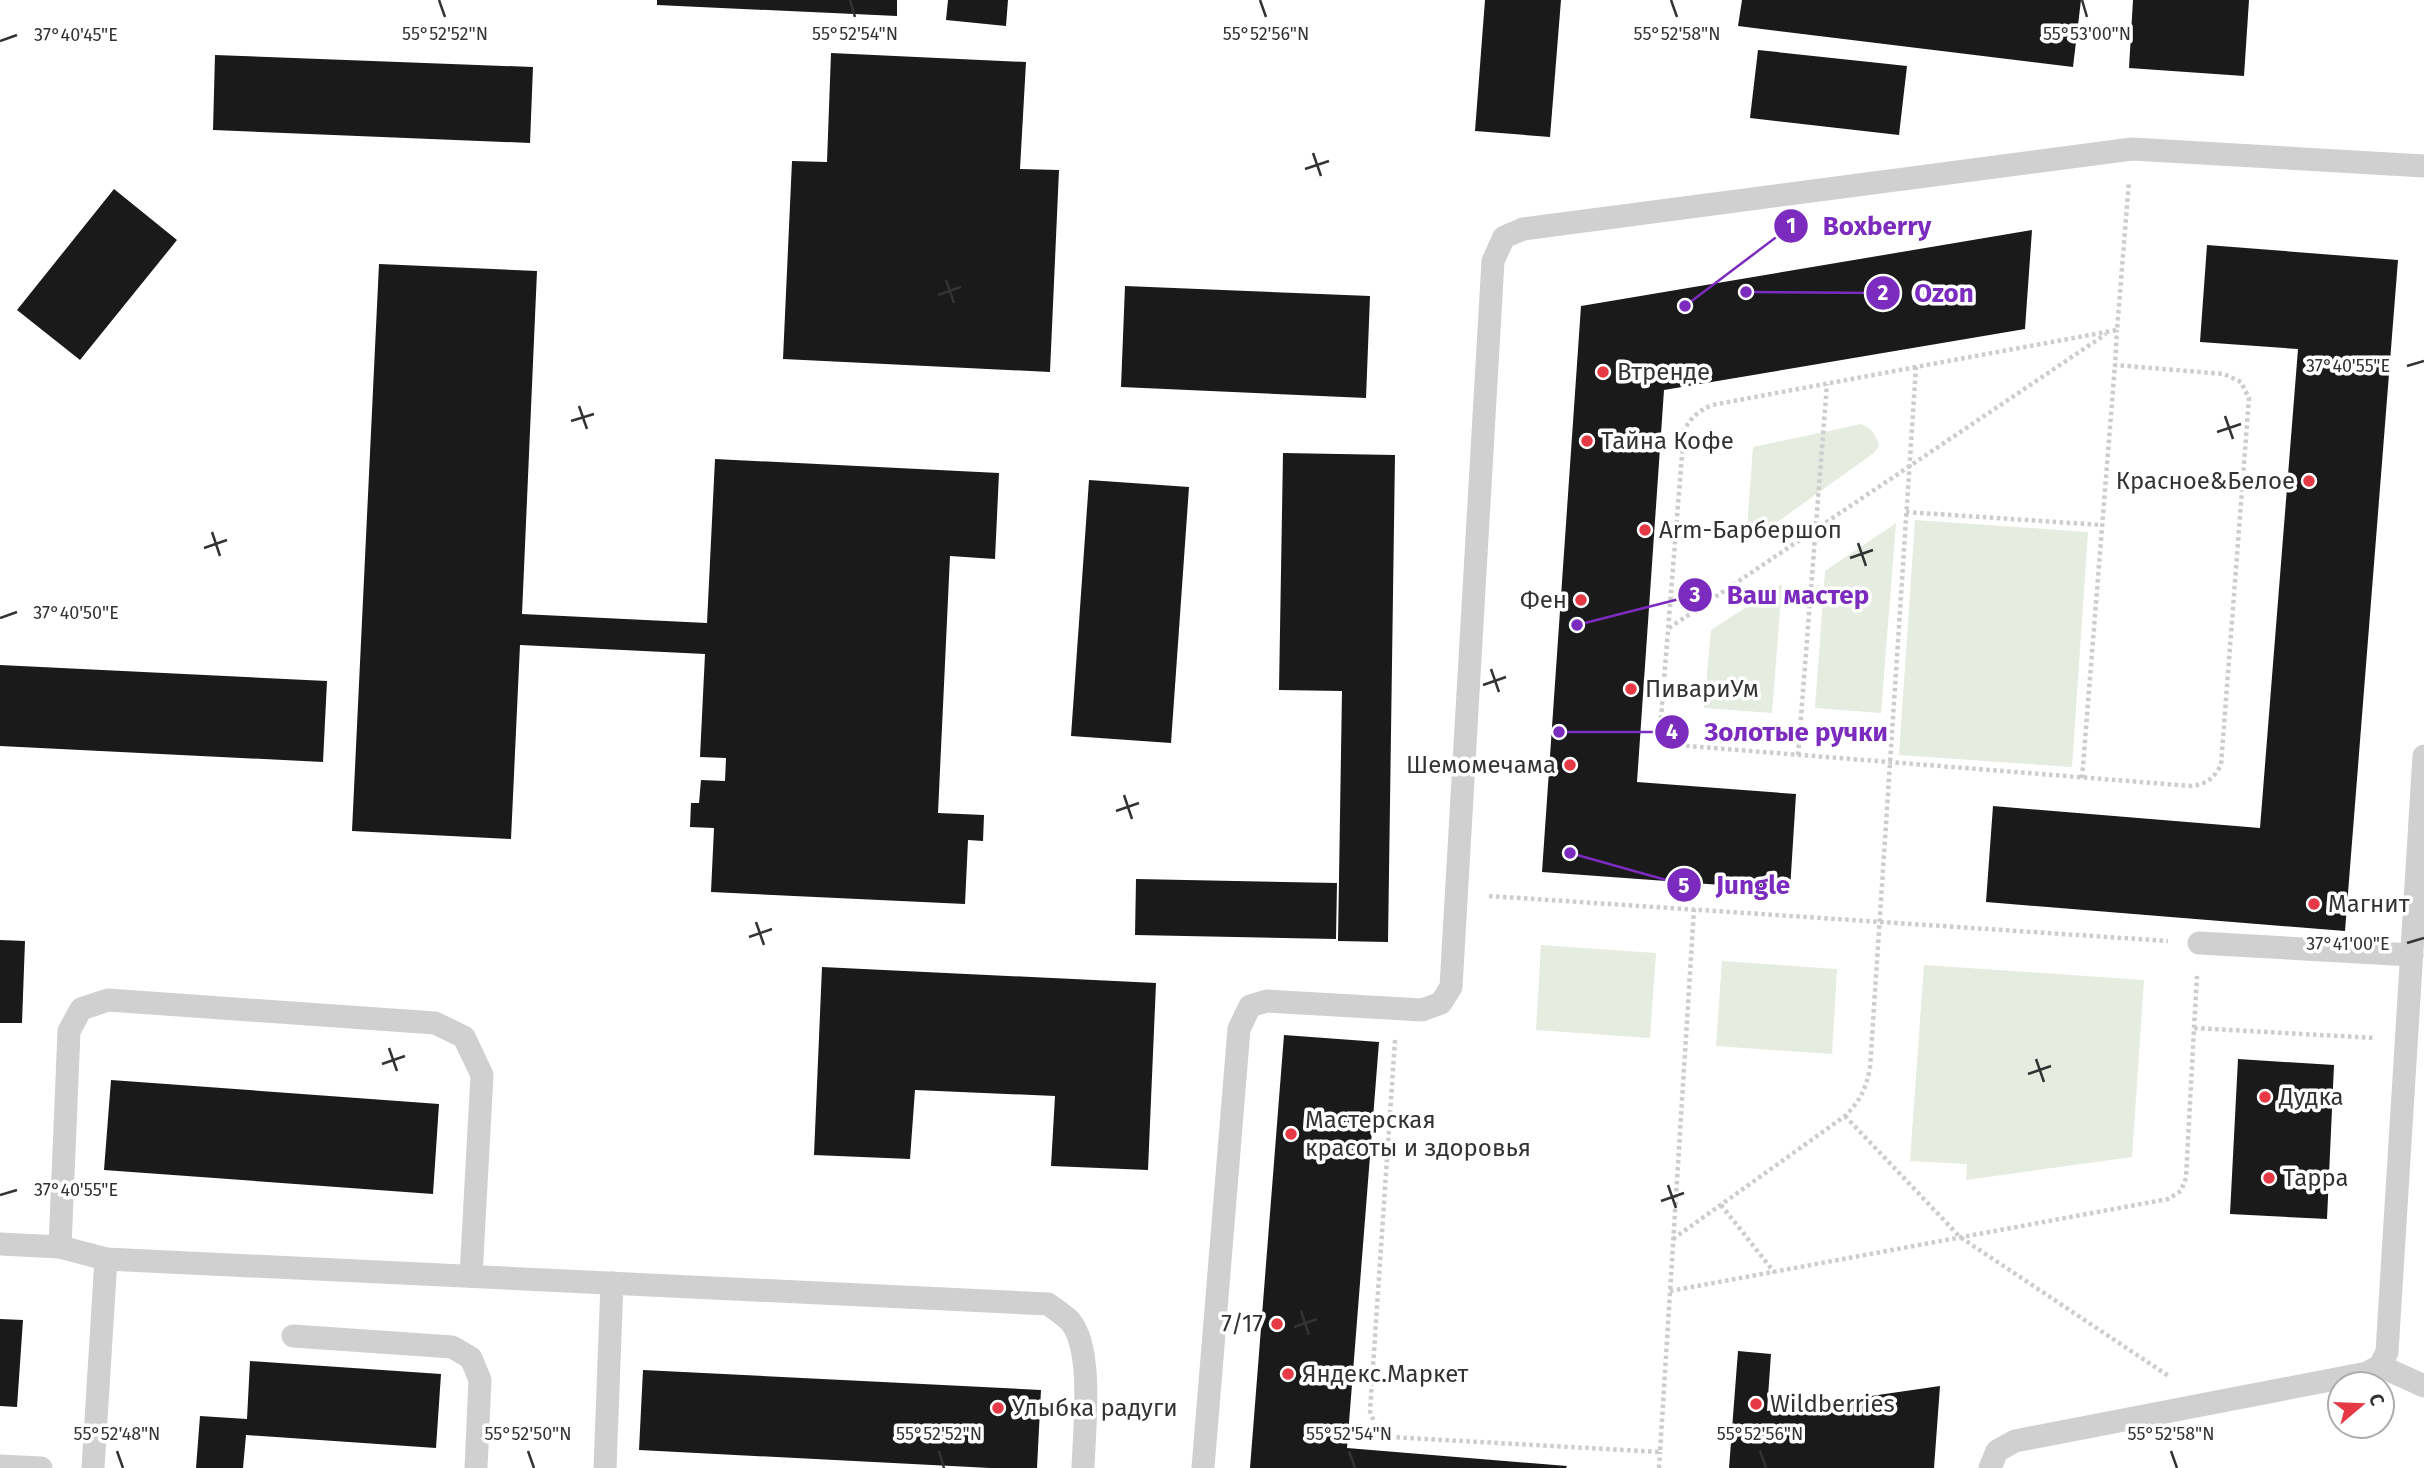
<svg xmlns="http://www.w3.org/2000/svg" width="2424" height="1468" viewBox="0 0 2424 1468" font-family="'Fira Sans',sans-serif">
	<rect width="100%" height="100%" fill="#fff"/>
	<!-- green -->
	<g fill="#e6ecdf">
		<path d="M 1861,424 C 1872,429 1876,434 1879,446 L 1874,453 L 1766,530 L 1747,529 L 1753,447 Z"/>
		<polygon points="1915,520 2088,532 2072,767 1899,755"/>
		<polygon points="1896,523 1881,713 1815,708 1825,571"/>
		<polygon points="1782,584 1772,713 1704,708 1711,630"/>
		<polygon points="1541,945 1656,953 1650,1038 1536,1030"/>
		<polygon points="1722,961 1837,969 1832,1054 1716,1046"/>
		<polygon points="1924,965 2144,980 2132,1157 1966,1180 1967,1164 1910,1161"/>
	</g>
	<!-- building -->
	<g fill="#1a1a1a">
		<polygon points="657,0 897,0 897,16 657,5"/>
		<polygon points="948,0 1008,0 1006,26 946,20"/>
		<polygon points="1485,0 1561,0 1550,137 1475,131"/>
		<polygon points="1742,0 2081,0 2073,67 1738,26"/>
		<polygon points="2133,0 2249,0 2244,76 2129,68"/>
		<polygon points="1758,50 1907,66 1899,135 1750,118"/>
		<polygon points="831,53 1026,62 1020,169 1059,170 1050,372 783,359 792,161 827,162"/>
		<polygon points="215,55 533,67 530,143 213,130"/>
		<polygon points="114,189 177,240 80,360 17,310"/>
		<polygon points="2032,230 2025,329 1664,390 1637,782 1796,794 1790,890 1542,872 1581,306"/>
		<polygon points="2207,245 2398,260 2345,931 1986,902 1993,806 2260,828 2298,349 2200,342"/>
		<polygon points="379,264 537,271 522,614 707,623 715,459 999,473 995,559 950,556 938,813 984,815 983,841 968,840 965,904 711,892 714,828 690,827 691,803 699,803 701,780 725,781 726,758 700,757 705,654 520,645 511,839 352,831"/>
		<polygon points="1125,286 1370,296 1366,398 1121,387"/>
		<polygon points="1283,453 1395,455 1388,942 1338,941 1342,691 1279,690"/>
		<polygon points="1089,480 1189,487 1171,743 1071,736"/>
		<polygon points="0,665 327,681 323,762 0,746"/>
		<polygon points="1136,879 1337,883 1336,939 1135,935"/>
		<polygon points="0,940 25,941 22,1023 0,1023"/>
		<polygon points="822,967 1156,983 1148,1170 1051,1166 1055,1096 915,1090 910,1159 814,1155"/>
		<polygon points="1284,1035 1379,1042 1347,1448 1567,1466 1566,1468 1250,1468"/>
		<polygon points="2238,1059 2334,1065 2327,1219 2230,1214"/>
		<polygon points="111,1080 439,1104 433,1194 104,1170"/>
		<polygon points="0,1319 23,1320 17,1407 0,1406"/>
		<polygon points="1738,1351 1771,1354 1767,1411 1940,1386 1934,1468 1729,1468"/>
		<polygon points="250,1361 441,1374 436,1448 246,1435 243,1468 196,1468 200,1416 247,1419"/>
		<polygon points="643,1370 1041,1390 1037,1468 990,1468 639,1450"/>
	</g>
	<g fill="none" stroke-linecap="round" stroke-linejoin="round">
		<!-- path -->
		<g stroke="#cdcdcd" stroke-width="4.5" stroke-dasharray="3.5 3.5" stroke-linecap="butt">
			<path d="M 1916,367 L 1712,405 C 1698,411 1691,418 1684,430 L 1661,718 L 1669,736 L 1688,746 L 2191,786 C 2207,784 2213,779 2221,765 L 2249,398 L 2241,382 L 2224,374 L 2115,365 L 2117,330"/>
			<polyline points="1906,512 2102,525"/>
			<polyline points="1669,628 2106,334"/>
			<polyline points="1798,755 1827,384"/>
			<polyline points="2082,778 2115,365"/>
			<polyline points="1489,896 2168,941"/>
			<polyline points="2194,1028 2197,976"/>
			<polyline points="1395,1040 1370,1411 1376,1428 1390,1437 1660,1452 1694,909"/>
			<polyline points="1845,1116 1960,1237 2170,1377"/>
			<polyline points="1721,1205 1774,1272"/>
			<path d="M 1673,1239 L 1845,1116 C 1860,1101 1866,1089 1870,1068 L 1916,367 L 2117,330 L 2129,181"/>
			<polyline points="1670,1291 2168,1199 2181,1191 2186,1178 2194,1028 2375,1038"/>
			<polyline points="1659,1468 1660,1452"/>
		</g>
		<!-- service -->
		<g stroke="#d0d0d0" stroke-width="23">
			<polyline points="2199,943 2412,955"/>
			<path d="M 0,1244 L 60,1247 L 106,1259 L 1048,1304 C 1055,1309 1064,1315 1070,1321 C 1094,1349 1084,1431 1083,1468"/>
			<polyline points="60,1247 69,1031 81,1009 108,1000 435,1023 464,1037 482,1075 471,1276"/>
			<polyline points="293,1336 452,1347 471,1358 480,1380 476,1468"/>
			<polyline points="2380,1366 2424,1386"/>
			<polyline points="0,1466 41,1468"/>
			<polyline points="93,1468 106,1259"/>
			<polyline points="605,1468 612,1283"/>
			<polyline points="1203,1468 1239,1029 1250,1006 1267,1001 1422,1010 1441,1003 1451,987 1493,261 1504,237 1523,229 2132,149 2424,166"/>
			<polyline points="1990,1468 1997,1451 2015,1441 2367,1373 2380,1366 2387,1352 2424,756"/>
		</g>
	</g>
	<!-- ticks -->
	<path fill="none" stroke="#333" stroke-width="2.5" d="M 439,0 L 445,17M 850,0 L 855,17M 1260,0 L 1266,17M 1671,0 L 1677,17M 2082,0 L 2087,17M 0,41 L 17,35M 1313,153 L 1321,176M 1305,169 L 1329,161M 946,280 L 954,303M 938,295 L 961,287M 2407,366 L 2424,361M 579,406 L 587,429M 2225,416 L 2233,439M 571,421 L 594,414M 2217,432 L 2241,424M 212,532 L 220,556M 1858,543 L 1866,566M 204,548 L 227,540M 1850,558 L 1873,550M 0,618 L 17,612M 1491,669 L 1499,692M 1483,685 L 1506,677M 1124,795 L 1132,819M 1116,811 L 1139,803M 756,922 L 764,945M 749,937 L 772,929M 2407,943 L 2424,938M 389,1048 L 397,1071M 2036,1059 L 2044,1082M 382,1064 L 405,1056M 2028,1074 L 2051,1066M 1668,1185 L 1676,1208M 0,1195 L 17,1190M 1661,1201 L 1684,1193M 1301,1311 L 1309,1335M 1294,1327 L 1317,1319M 117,1451 L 123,1468M 528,1451 L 534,1468M 939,1451 L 944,1468M 1349,1451 L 1355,1468M 1760,1451 L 1766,1468M 2171,1451 L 2177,1468"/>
	<!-- markers -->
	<g fill="#e63946" stroke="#fff" stroke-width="2.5">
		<circle cx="1603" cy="372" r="7"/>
		<circle cx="1587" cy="441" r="7"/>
		<circle cx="2309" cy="481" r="7"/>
		<circle cx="1645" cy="530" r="7"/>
		<circle cx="1581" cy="600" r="7"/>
		<circle cx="1631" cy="689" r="7"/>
		<circle cx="1570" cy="765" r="7"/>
		<circle cx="2314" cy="904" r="7"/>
		<circle cx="2265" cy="1097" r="7"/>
		<circle cx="1291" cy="1134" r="7"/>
		<circle cx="2269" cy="1178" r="7"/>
		<circle cx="1277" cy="1324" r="7"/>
		<circle cx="1288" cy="1374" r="7"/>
		<circle cx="1756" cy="1404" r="7"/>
		<circle cx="998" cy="1408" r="7"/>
	</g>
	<g text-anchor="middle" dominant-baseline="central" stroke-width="7" stroke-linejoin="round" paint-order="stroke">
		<!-- poi labels -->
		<g font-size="24" fill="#333" stroke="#fff" text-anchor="start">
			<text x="1617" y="372">Втренде</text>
			<text x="1601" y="441">Тайна Кофе</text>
			<text x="2295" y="481" text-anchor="end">Красное&amp;Белое</text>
			<text x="1659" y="530">Arm-Барбершоп</text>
			<text x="1567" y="600" text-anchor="end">Фен</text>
			<text x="1645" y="689">ПивариУм</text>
			<text x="1556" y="765" text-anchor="end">Шемомечама</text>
			<text x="2328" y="904">Магнит</text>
			<text x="2279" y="1097">Дудка</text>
			<text x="1305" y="1120">Мастерская<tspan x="1305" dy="28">красоты и здоровья</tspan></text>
			<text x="2283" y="1178">Тарра</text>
			<text x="1263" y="1324" text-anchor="end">7/17</text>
			<text x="1302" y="1374">Яндекс.Маркет</text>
			<text x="1770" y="1404">Wildberries</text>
			<text x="1012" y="1408">Улыбка радуги</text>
		</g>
	</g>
	<g font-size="18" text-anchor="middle" fill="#333" stroke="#fff" stroke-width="7" stroke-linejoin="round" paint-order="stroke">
		<text x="445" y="40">55°52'52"N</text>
		<text x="855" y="40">55°52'54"N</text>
		<text x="1677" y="40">55°52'58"N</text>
		<text x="1266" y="40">55°52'56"N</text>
		<text x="2087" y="40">55°53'00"N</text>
		<text x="76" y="41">37°40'45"E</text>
		<text x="2348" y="372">37°40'55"E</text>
		<text x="76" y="619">37°40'50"E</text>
		<text x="2348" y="950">37°41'00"E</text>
		<text x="76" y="1196">37°40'55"E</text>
		<text x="117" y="1440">55°52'48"N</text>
		<text x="528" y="1440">55°52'50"N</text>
		<text x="939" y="1440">55°52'52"N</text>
		<text x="1349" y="1440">55°52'54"N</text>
		<text x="1760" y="1440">55°52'56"N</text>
		<text x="2171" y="1440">55°52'58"N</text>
	</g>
	<!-- callouts -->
	<path fill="none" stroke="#7b2cbf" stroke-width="2.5" d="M1685 306L1791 226M1746 292L1883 293M1577 625L1695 595M1559 732L1672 732M1570 853L1684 885"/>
	<g fill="#7b2cbf" stroke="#fff" stroke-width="2.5">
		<circle cx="1685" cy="306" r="7"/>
		<circle cx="1746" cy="292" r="7"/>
		<circle cx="1577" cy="625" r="7"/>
		<circle cx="1559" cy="732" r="7"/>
		<circle cx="1570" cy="853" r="7"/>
		<circle cx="1791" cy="226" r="18"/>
		<circle cx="1883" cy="293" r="18"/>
		<circle cx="1695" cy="595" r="18"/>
		<circle cx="1672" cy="732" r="18"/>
		<circle cx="1684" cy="885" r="18"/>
	</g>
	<g font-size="21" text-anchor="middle" font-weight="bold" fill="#fff">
		<text x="1791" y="233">1</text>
		<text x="1883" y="300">2</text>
		<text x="1695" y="602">3</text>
		<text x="1672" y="739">4</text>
		<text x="1684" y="893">5</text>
	</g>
	<g font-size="26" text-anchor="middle" font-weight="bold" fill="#7b2cbf" stroke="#fff" stroke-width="7" stroke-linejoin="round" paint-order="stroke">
		<text x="1877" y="235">Boxberry</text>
		<text x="1944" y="302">Ozon</text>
		<text x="1798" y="604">Ваш мастер</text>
		<text x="1796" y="741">Золотые ручки</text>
		<text x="1753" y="894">Jungle</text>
	</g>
	<!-- north arrow -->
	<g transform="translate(2361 1405) rotate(71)"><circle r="33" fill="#ffffff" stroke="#adadad" stroke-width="2"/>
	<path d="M0-5L12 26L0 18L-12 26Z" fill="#e63946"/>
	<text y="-10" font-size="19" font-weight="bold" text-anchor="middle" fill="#333333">С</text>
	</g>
</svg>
